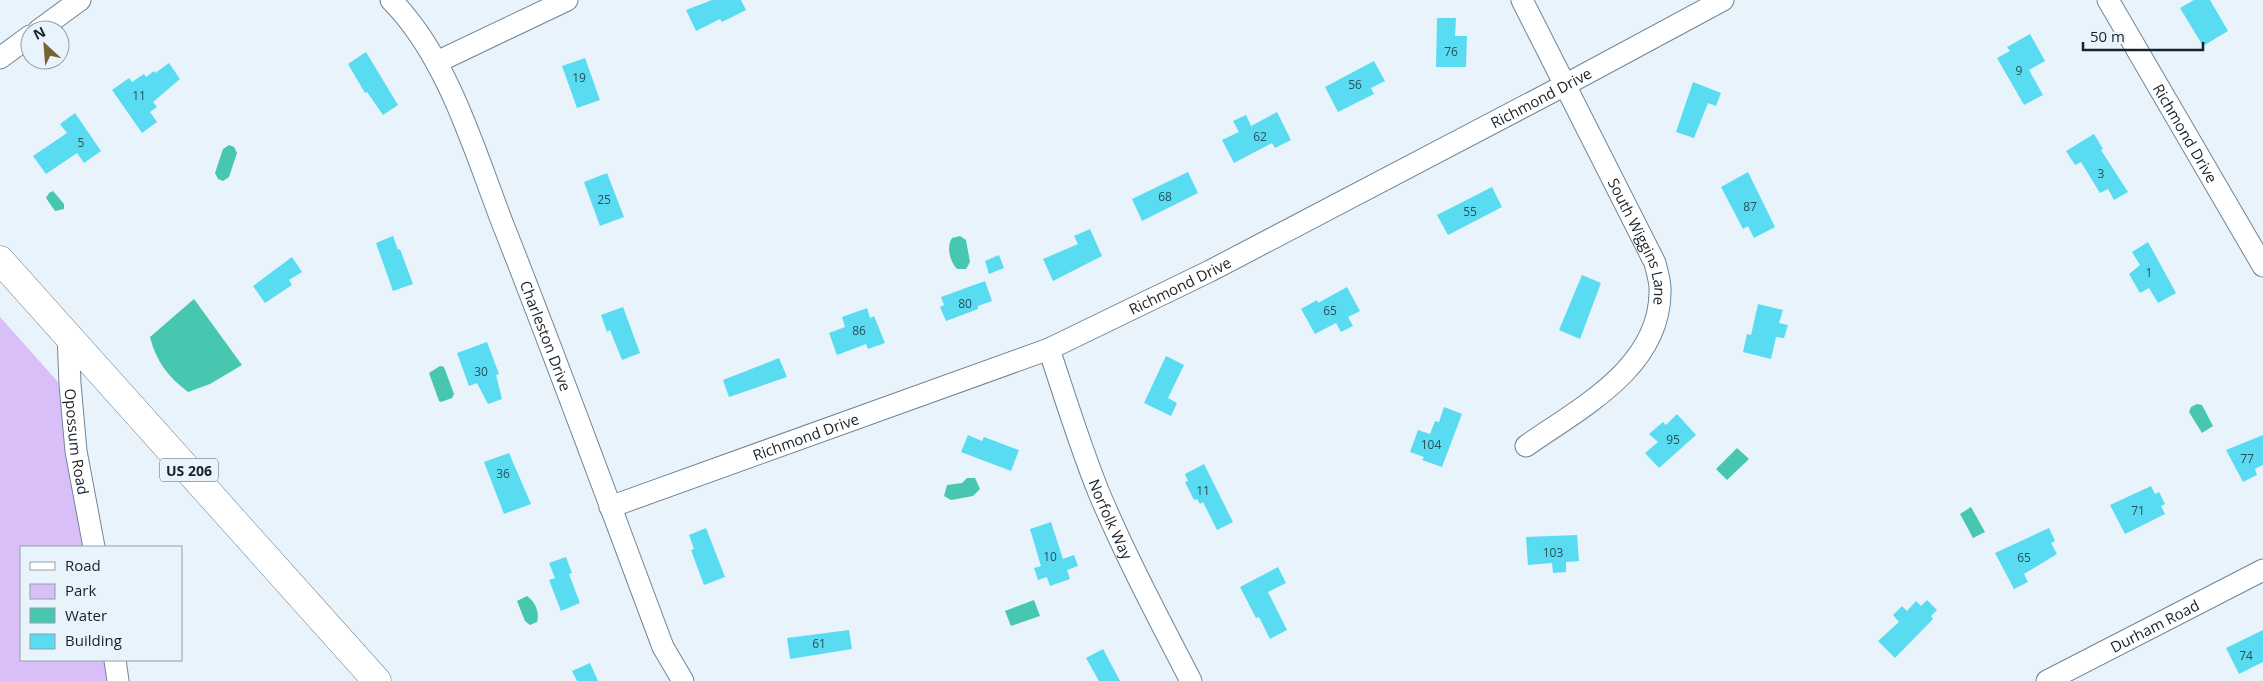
<svg xmlns="http://www.w3.org/2000/svg" width="2263" height="681" viewBox="0 0 2263 681" font-family="'Open Sans',sans-serif">
	<rect width="100%" height="100%" fill="#e8f3fb"/>
	<!-- green -->
	<polygon fill="#d9bff7" points="0,317 58,382 87,547 21,547 21,660 105,660 109,681 0,681"/>
	<!-- water -->
	<g fill="#47c7af">
		<polygon points="229,145 234,147 237,153 229,177 223,181 218,179 215,173 223,149"/>
		<polygon points="53,191 64,204 64,209 55,211 46,198 49,193"/>
		<path d="M 960,236 L 966,240 L 970,262 L 966,269 L 957,269 C 950,262 946,247 952,238 Z"/>
		<path d="M 194,299 L 242,365 L 210,384 L 188,392 C 168,377 156,361 150,337 Z"/>
		<polygon points="440,366 444,367 454,394 452,398 441,402 439,401 429,373"/>
		<polygon points="2197,404 2202,405 2213,426 2202,433 2189,412 2191,407"/>
		<polygon points="1737,448 1749,459 1727,480 1716,469"/>
		<polygon points="967,478 975,478 980,489 973,496 951,500 944,496 947,485 962,483"/>
		<polygon points="1971,507 1985,532 1973,538 1960,514"/>
		<path d="M 527,596 C 535,601 540,613 537,622 L 530,625 L 525,621 L 517,601 Z"/>
		<polygon points="1034,600 1040,616 1011,626 1005,611"/>
	</g>
	<!-- building -->
	<g fill="#59dcf1">
		<polygon points="712,0 741,0 746,10 722,22 720,19 696,31 686,10"/>
		<polygon points="2194,0 2210,0 2228,31 2203,46 2180,8"/>
		<polygon points="1437,18 1456,18 1455,36 1467,36 1466,67 1436,67"/>
		<polygon points="2030,34 2045,61 2029,70 2043,95 2024,105 1997,58 2010,51 2007,47"/>
		<polygon points="366,52 398,105 383,115 367,92 365,93 348,64"/>
		<polygon points="585,58 600,100 577,108 562,66"/>
		<polygon points="1374,61 1385,81 1371,88 1374,94 1338,112 1325,87"/>
		<polygon points="169,63 180,79 153,102 157,107 150,112 157,122 142,133 112,90 129,78 132,82 144,74 146,77 154,71 155,73"/>
		<polygon points="1693,82 1721,93 1716,106 1708,103 1694,138 1676,132"/>
		<polygon points="1277,112 1291,140 1275,148 1272,143 1234,163 1222,140 1239,132 1233,121 1246,115 1251,126"/>
		<polygon points="75,113 101,151 84,163 77,153 46,174 33,156 67,133 60,124"/>
		<polygon points="2094,134 2103,149 2101,150 2128,192 2114,200 2108,189 2100,193 2081,162 2075,165 2066,151"/>
		<polygon points="1188,172 1198,193 1142,221 1132,199"/>
		<polygon points="1748,172 1775,227 1754,238 1748,226 1743,229 1721,187"/>
		<polygon points="607,173 624,217 600,226 584,182"/>
		<polygon points="1492,187 1502,207 1448,235 1437,215"/>
		<polygon points="1090,229 1102,256 1053,281 1043,259 1078,244 1074,236"/>
		<polygon points="393,236 398,250 400,249 413,284 393,291 376,243"/>
		<polygon points="2148,242 2176,293 2158,303 2149,288 2140,293 2129,274 2140,265 2132,252"/>
		<polygon points="999,255 1004,268 989,274 985,261"/>
		<polygon points="292,257 302,272 289,280 292,285 265,303 253,286"/>
		<polygon points="1582,275 1601,283 1580,339 1559,330"/>
		<polygon points="985,281 992,301 978,306 978,309 946,321 940,307 944,305 941,297"/>
		<polygon points="1347,287 1360,311 1348,317 1353,326 1341,332 1336,323 1315,334 1301,309 1317,300 1318,303"/>
		<polygon points="1758,304 1783,310 1779,323 1788,325 1784,338 1776,337 1771,359 1743,352 1747,334 1751,335"/>
		<polygon points="623,307 640,353 622,360 610,330 607,332 601,315"/>
		<polygon points="867,308 870,318 874,316 885,343 868,349 866,344 837,355 829,333 845,327 842,317"/>
		<polygon points="487,342 499,374 496,375 502,399 488,404 477,383 469,386 457,353"/>
		<polygon points="1166,356 1184,365 1168,398 1177,403 1171,416 1144,403"/>
		<polygon points="779,358 787,377 729,397 723,380"/>
		<polygon points="1444,407 1462,414 1442,467 1422,460 1424,457 1410,452 1418,430 1430,434 1435,421 1439,422"/>
		<polygon points="1677,414 1696,435 1659,468 1645,453 1658,442 1649,434 1663,422 1666,425"/>
		<polygon points="968,435 982,441 984,437 1019,450 1011,471 961,452"/>
		<polygon points="2263,435 2263,465 2255,469 2257,475 2243,482 2226,450"/>
		<polygon points="509,453 531,504 504,514 484,462"/>
		<polygon points="1204,464 1233,522 1217,530 1203,502 1200,504 1197,499 1194,500 1185,482 1188,481 1185,474"/>
		<polygon points="2151,486 2155,494 2159,492 2165,504 2161,506 2165,514 2125,534 2110,505"/>
		<polygon points="1051,522 1063,559 1074,555 1078,566 1067,570 1070,579 1050,586 1047,577 1038,580 1034,568 1041,566 1030,529"/>
		<polygon points="706,528 725,577 704,585 691,550 694,549 689,535"/>
		<polygon points="2049,528 2055,541 2051,543 2057,554 2024,574 2028,582 2014,589 1995,553"/>
		<polygon points="1577,535 1579,561 1566,562 1566,572 1553,573 1552,563 1528,565 1526,537"/>
		<polygon points="566,557 572,573 569,574 580,603 561,611 549,580 555,578 549,563"/>
		<polygon points="1278,567 1286,583 1268,592 1287,630 1270,639 1259,617 1256,618 1240,587"/>
		<polygon points="1927,600 1937,610 1931,616 1933,619 1895,658 1878,641 1899,622 1893,615 1902,606 1907,611 1916,601 1921,606"/>
		<polygon points="849,630 852,649 790,659 787,638"/>
		<polygon points="2263,630 2263,662 2239,674 2226,648"/>
		<polygon points="1103,649 1120,681 1099,681 1086,658"/>
		<polygon points="590,663 598,681 577,681 572,671"/>
	</g>
	<g fill="none" stroke-linecap="round" stroke-linejoin="round">
		<defs>
			<g id="minor">
				<path id="s1" d="M 391,0 C 447,56 474,149 502,222 C 558,363 610,506 663,647 L 683,681"/>
				<path id="s2" d="M 1522,0 L 1655,263 C 1657,272 1661,283 1660,293 C 1659,368 1580,408 1526,446"/>
				<path id="s3" d="M 2108,0 L 2263,266"/>
				<polyline points="39,30 80,0"/>
				<polyline points="0,58 30,36"/>
				<polyline points="437,62 567,0"/>
				<path id="s4" d="M 68,334 L 70,384 L 76,451 L 94,547"/>
				<path id="s5" d="M 1049,349 C 1065,397 1080,446 1099,493 C 1126,557 1159,619 1191,681"/>
				<path id="s6" d="M 610,507 L 1049,349 L 1210,271 L 1565,85 L 1723,0"/>
				<polyline points="115,660 118,681"/>
				<path id="s7" d="M 2047,681 L 2263,570"/>
			</g>
			<polyline id="highway" points="0,260 377,681"/>
		</defs>
		<!-- minor casing -->
		<use href="#minor" stroke="#6e8699" stroke-width="23"/>
		<!-- highway casing -->
		<use href="#highway" stroke="#6e8699" stroke-width="29"/>
		<!-- minor -->
		<use href="#minor" stroke="#fff" stroke-width="21"/>
		<!-- highway -->
		<use href="#highway" stroke="#fff" stroke-width="28"/>
	</g>
	<g text-anchor="middle" dominant-baseline="central" stroke-width="4.5" stroke-linejoin="round" paint-order="stroke">
		<!-- number labels -->
		<g font-size="12" fill="#28505b">
			<text x="1451" y="51">76</text>
			<text x="2019" y="70">9</text>
			<text x="579" y="77">19</text>
			<text x="1355" y="84">56</text>
			<text x="139" y="95">11</text>
			<text x="1260" y="136">62</text>
			<text x="81" y="142">5</text>
			<text x="2101" y="173">3</text>
			<text x="1165" y="196">68</text>
			<text x="604" y="199">25</text>
			<text x="1750" y="206">87</text>
			<text x="1470" y="211">55</text>
			<text x="2149" y="272">1</text>
			<text x="965" y="303">80</text>
			<text x="1330" y="310">65</text>
			<text x="859" y="330">86</text>
			<text x="481" y="371">30</text>
			<text x="1673" y="439">95</text>
			<text x="1431" y="444">104</text>
			<text x="2247" y="458">77</text>
			<text x="503" y="473">36</text>
			<text x="1203" y="490">11</text>
			<text x="2138" y="510">71</text>
			<text x="1553" y="552">103</text>
			<text x="1050" y="556">10</text>
			<text x="2024" y="557">65</text>
			<text x="819" y="643">61</text>
			<text x="2246" y="655">74</text>
		</g>
		<!-- shield labels -->
		<rect fill="#e8f3fb" stroke="#566068" stroke-width="1" x="160" y="458.5" width="58" height="23" rx="4"/>
		<g font-size="14" font-weight="bold" fill="#182129">
			<text x="189" y="470">US 206</text>
		</g>
		<!-- street labels -->
		<g font-size="15" fill="#182129" stroke="#e8f3fb">
			<text stroke="none"><textPath href="#s6" startOffset="1019">Richmond Drive</textPath></text>
			<text stroke="none"><textPath href="#s3" startOffset="154">Richmond Drive</textPath></text>
			<text stroke="none"><textPath href="#s2" startOffset="269">South Wiggins Lane</textPath></text>
			<text stroke="none"><textPath href="#s6" startOffset="612">Richmond Drive</textPath></text>
			<text stroke="none"><textPath href="#s1" startOffset="372">Charleston Drive</textPath></text>
			<text stroke="none"><textPath href="#s6" startOffset="208">Richmond Drive</textPath></text>
			<text stroke="none"><textPath href="#s4" startOffset="108">Opossum Road</textPath></text>
			<text stroke="none"><textPath href="#s5" startOffset="181">Norfolk Way</textPath></text>
			<text stroke="none"><textPath href="#s7" startOffset="121">Durham Road</textPath></text>
		</g>
	</g>
	<!-- legend -->
	<rect x="20" y="546" width="162" height="115" fill="#e8f3fb" stroke="#959fa7"/>
	<rect x="30" y="562" width="25" height="8" fill="#ffffff" stroke="#959fa7"/>
	<text x="65" y="571" font-size="15" fill="#182129">Road</text>
	<rect x="30" y="584" width="25" height="15" fill="#d9bff7" stroke="#959fa7"/>
	<text x="65" y="596" font-size="15" fill="#182129">Park</text>
	<rect x="30" y="608" width="25" height="15" fill="#47c7af" stroke="#959fa7"/>
	<text x="65" y="621" font-size="15" fill="#182129">Water</text>
	<rect x="30" y="634" width="25" height="15" fill="#59dcf1" stroke="#959fa7"/>
	<text x="65" y="646" font-size="15" fill="#182129">Building</text>
	<!-- north arrow -->
	<g transform="translate(45 45) rotate(334)"><circle r="24" fill="#e8f3fb" stroke="#959fa7"/>
	<path d="M0-4L9 19L0 12L-9 19Z" fill="#7a6132"/>
	<text y="-8" font-size="14" font-weight="bold" text-anchor="middle" fill="#182129">N</text>
	</g>
	<!-- scale -->
	<path d="M2083 42v8h120v-8" fill="none" stroke="#182129" stroke-width="2.5"/>
	<text x="2090" y="42" font-size="15" fill="#182129" stroke="#e8f3fb" stroke-width="4" paint-order="stroke">50 m</text>
</svg>
